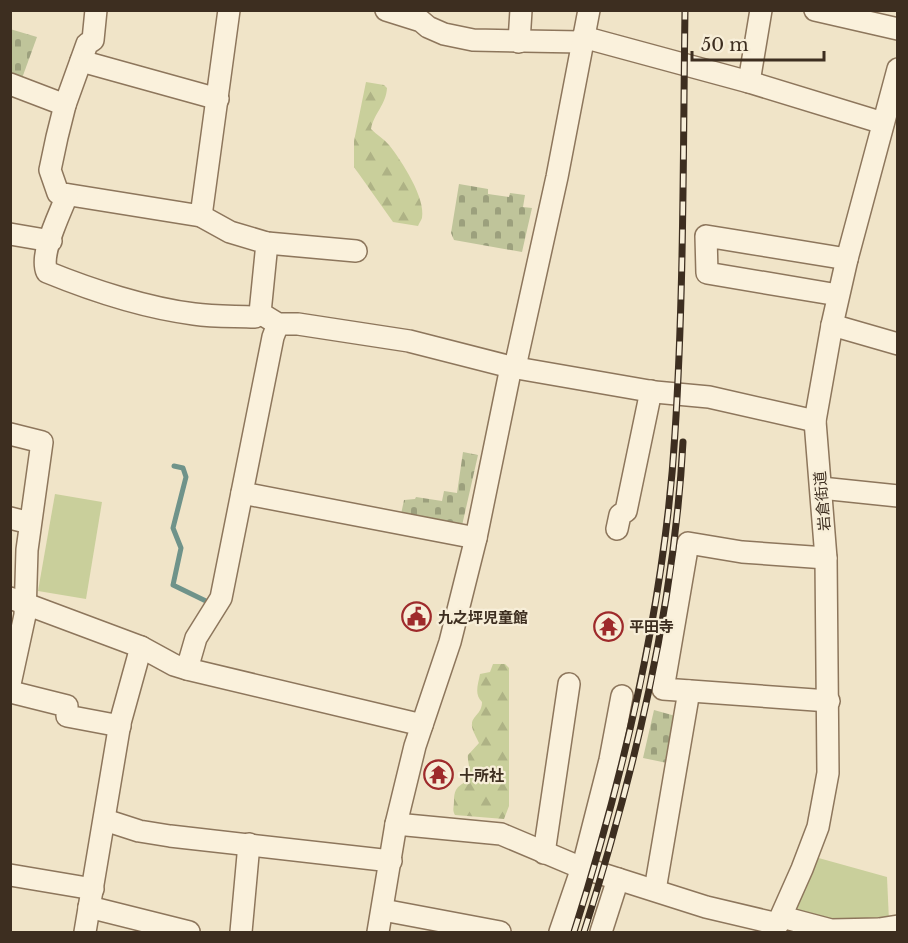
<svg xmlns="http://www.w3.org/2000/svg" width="908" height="943" viewBox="0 0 908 943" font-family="'Libre Baskerville','Noto Sans JP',serif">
	<defs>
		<pattern id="forest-firs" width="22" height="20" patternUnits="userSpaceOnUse" patternTransform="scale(1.5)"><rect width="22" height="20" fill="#c9cf9b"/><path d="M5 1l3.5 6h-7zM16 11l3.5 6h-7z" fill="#aeb285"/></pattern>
		<pattern id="cemetery-stones" width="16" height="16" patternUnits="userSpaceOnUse" patternTransform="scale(1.5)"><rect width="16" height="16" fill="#bfc49a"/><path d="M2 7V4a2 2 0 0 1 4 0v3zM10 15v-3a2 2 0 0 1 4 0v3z" fill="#9ca07d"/></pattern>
	</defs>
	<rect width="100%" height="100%" fill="#f0e4c8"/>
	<!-- forest -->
	<g fill="url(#forest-firs)">
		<path d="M 366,82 L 384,85 L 387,88 C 386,105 374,113 371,129 C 377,135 384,139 389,145 C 401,160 426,198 422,218 C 421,221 419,223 418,226 L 393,222 L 354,167 L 354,141 Z"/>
		<path d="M 493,664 L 505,664 L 509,668 L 509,806 L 504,819 L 455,815 C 452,810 454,808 454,801 C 454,781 466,788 469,774 C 471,769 467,761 468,755 L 479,743 C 477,738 471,729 472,724 C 472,716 482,714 482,702 C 474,694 478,685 480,674 L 490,672 Z"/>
	</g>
	<!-- cemetery -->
	<g fill="url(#cemetery-stones)">
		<polygon points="10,29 37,37 21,81 11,78"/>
		<polygon points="459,184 488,189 488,194 509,197 510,193 525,195 523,207 532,208 522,252 454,240 451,233"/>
		<polygon points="463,452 478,455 461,530 400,519 404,500 415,499 416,497 442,501 444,491 457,493"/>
		<polygon points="654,710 679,717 672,764 643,758"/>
	</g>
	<!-- green -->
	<g fill="#c9cf9b">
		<polygon points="55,494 102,502 86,599 38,591"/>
		<polygon points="815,857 887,877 889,921 831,925 794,910"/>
	</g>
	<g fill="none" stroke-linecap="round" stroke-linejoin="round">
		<!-- stream -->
		<polyline stroke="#6f938a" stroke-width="5" points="174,466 183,468 186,477 173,528 181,548 173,585 210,603"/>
		<defs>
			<g id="minor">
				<polyline points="96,10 93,40 87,44 65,105 57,137 50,170 58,193 201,216 230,232 267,243 356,251"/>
				<polyline points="386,10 421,21 428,27 444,34 473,40 582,42"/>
				<polyline points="815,10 898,29"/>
				<polyline points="583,37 749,82 883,123"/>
				<polyline points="519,42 521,10"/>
				<polyline points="81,61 218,99"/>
				<polyline points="749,82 761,10"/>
				<polyline points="10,84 65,105"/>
				<path d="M 67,195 C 60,214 39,254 47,272 C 91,290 147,308 194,314 C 214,317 235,316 255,317 L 260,313"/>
				<polyline points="201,216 229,10"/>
				<polyline points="10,234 51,241"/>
				<polyline points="267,243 260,313 278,324 298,324 409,341 511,367 655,392 709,397 815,421"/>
				<polyline points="838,295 707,273 706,236 847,259"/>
				<polyline points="832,325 898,344"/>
				<polyline points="515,367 557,177 589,10"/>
				<polyline points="10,434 42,442 27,550 25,615 10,684"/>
				<polyline points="821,488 898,496"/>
				<polyline points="242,493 476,538"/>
				<polyline points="10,518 30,523"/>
				<polyline points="617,529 620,515 626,511 651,391"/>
				<polyline points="826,558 742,552 688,543 663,689 829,701"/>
				<polyline points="10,598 141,647 174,665 187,669 422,725"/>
				<polyline points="187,669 196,638 221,598 273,337 278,324"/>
				<polyline points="10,690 15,693 67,706 67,716 120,726"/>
				<polyline points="105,820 139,831 170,836 391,861"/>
				<polyline points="396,824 501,834 577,866 706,907 778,924"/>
				<polyline points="544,853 569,684"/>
				<polyline points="10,875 93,889"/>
				<polyline points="655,890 689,691"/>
				<polyline points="89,907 189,932"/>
				<polyline points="383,910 500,932"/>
				<polyline points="782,917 831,930 879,929 898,926"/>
				<polyline points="85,932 120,723 141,647"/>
				<polyline points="241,932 249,844"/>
				<polyline points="378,932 396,824 415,746 450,642 476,538 511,367"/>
				<polyline points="560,932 584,862 610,760 622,696"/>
				<polyline points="601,932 618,879"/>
				<polyline points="774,932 802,869 818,827 828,773 826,558 815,421 832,325 847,259 898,69"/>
			</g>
		</defs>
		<!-- minor casing -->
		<use href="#minor" stroke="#8d765c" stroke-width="24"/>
		<!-- minor -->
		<use href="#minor" stroke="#faf1dc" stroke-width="21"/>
		<defs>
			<g id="rail">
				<path d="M 574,932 C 625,771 665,602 675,433 C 684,292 683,151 685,10"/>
				<path d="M 584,932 C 634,774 674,609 683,442"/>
			</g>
		</defs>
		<!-- rail casing -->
		<use href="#rail" stroke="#3d2e20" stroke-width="7"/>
		<!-- rail -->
		<use href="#rail" stroke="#f7eed8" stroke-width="4.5" stroke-dasharray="14" stroke-linecap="butt"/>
	</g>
	<!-- icons -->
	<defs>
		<symbol id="civic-ring" viewBox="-11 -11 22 22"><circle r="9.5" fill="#f7eed8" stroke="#9e2a2b" stroke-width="1.5"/><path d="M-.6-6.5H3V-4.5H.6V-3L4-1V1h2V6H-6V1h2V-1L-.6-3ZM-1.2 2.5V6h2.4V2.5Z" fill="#9e2a2b"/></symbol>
		<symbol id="temple-ring" viewBox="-11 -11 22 22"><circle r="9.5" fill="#f7eed8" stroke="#9e2a2b" stroke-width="1.5"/><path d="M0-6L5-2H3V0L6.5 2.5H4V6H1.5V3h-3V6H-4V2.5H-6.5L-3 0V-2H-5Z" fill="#9e2a2b"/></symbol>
	</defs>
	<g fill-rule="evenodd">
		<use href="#civic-ring" x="400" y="600" width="33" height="33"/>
		<use href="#temple-ring" x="592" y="610" width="33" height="33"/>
		<use href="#temple-ring" x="422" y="758" width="33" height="33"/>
	</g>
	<g text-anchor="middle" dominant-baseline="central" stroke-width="4.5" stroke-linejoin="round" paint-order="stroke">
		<!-- street labels -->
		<g font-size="15" fill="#3d2e20" stroke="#f7eed8">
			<text transform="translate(822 501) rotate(-95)">岩倉街道</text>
		</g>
		<!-- poi labels -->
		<g font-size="15" font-weight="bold" fill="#3d2e20" stroke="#f7eed8" text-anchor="start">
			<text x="438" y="617">九之坪児童館</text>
			<text x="629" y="626">平田寺</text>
			<text x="459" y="775">十所社</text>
		</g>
	</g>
	<!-- border -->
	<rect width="908" height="943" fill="none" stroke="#3d2e20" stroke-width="24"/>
	<!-- scale -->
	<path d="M692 51v9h132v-9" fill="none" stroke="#3d2e20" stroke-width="3"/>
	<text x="701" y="51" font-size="18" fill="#3d2e20" stroke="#f7eed8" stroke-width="4.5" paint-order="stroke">50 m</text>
</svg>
